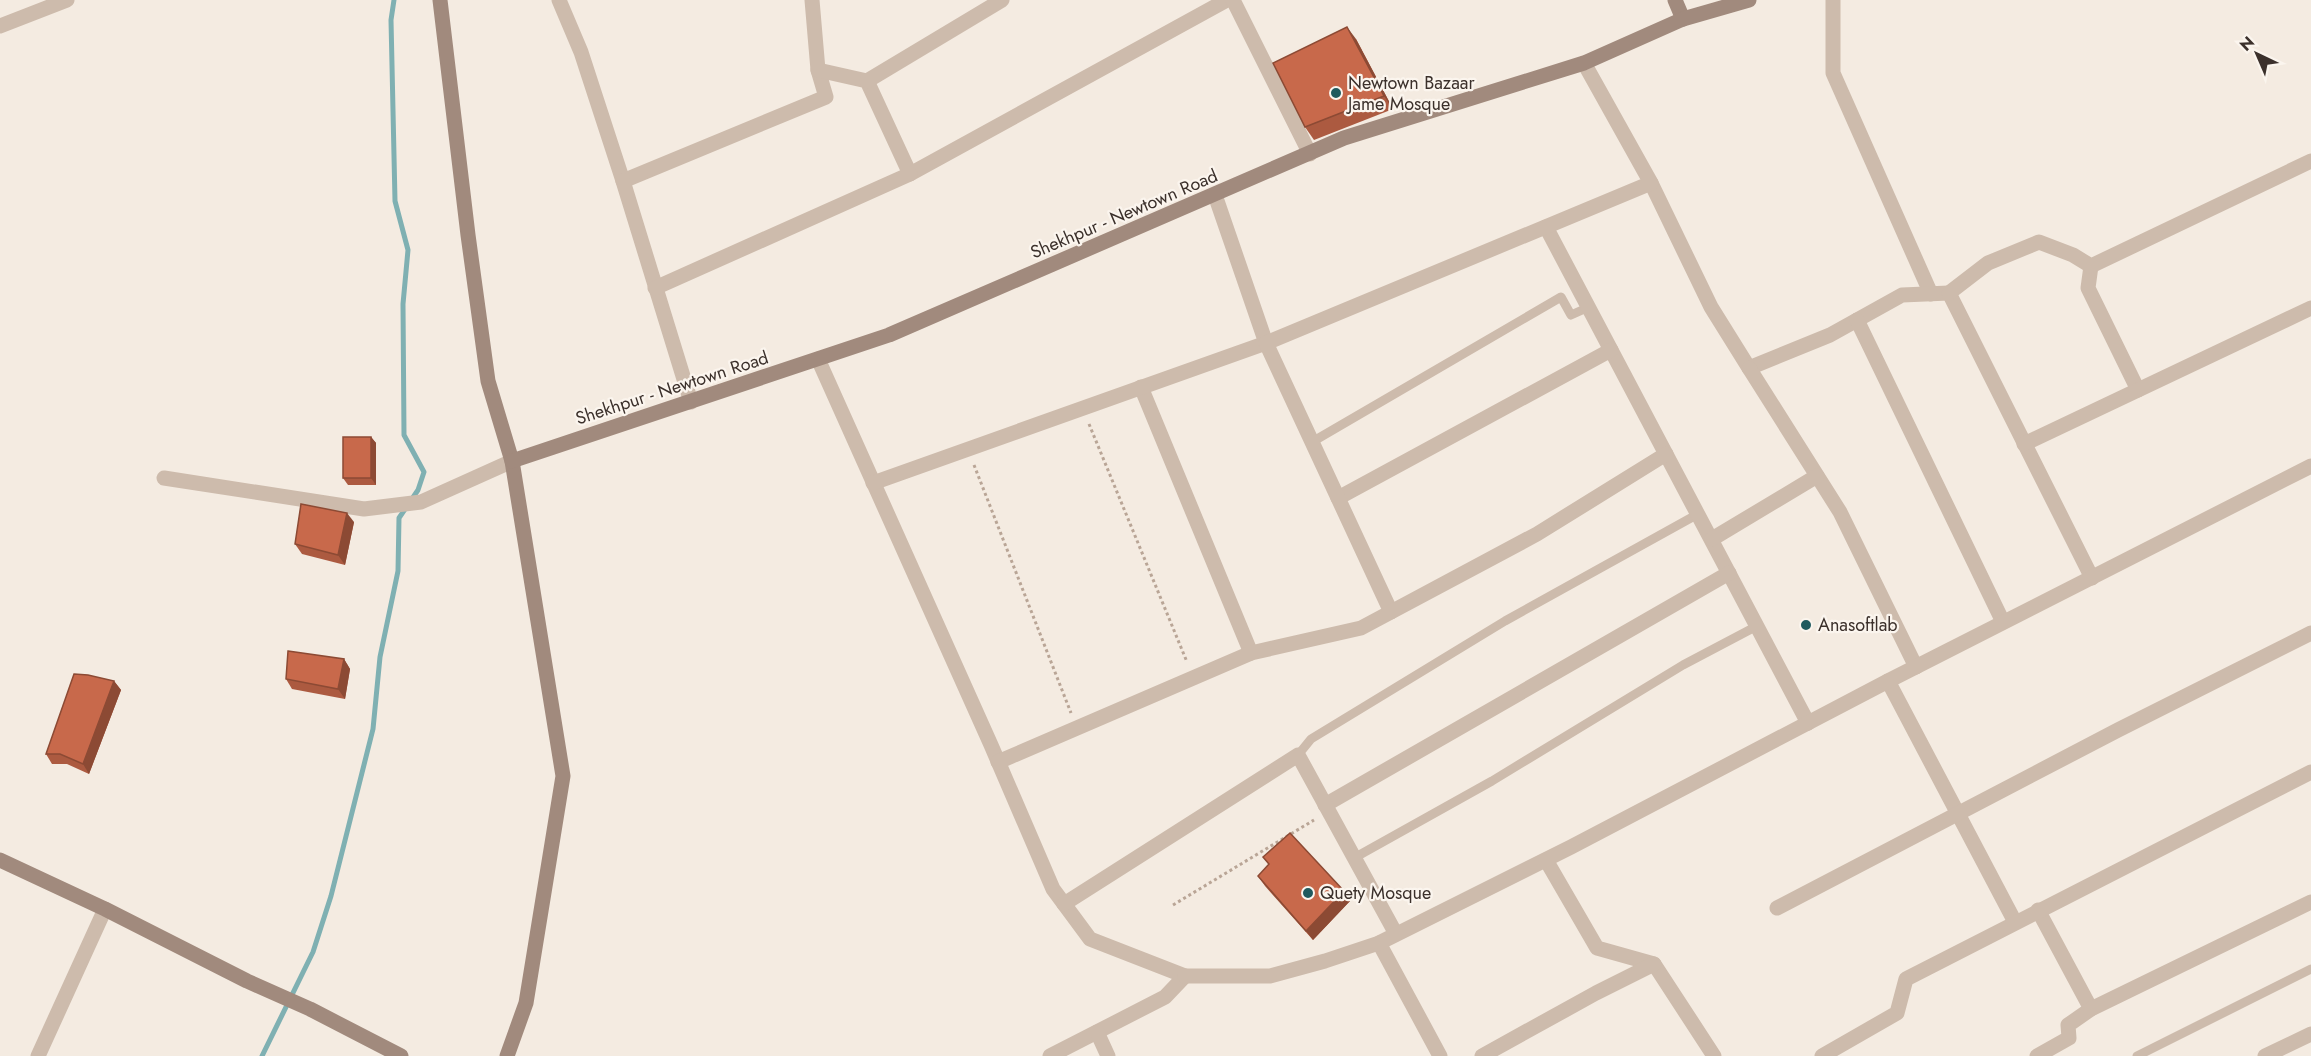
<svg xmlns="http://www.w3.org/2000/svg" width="2311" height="1056" viewBox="0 0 2311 1056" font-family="Jost,sans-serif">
	<rect width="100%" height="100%" fill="#f4ebe1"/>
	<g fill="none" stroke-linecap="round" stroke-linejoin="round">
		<!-- stream -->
		<polyline stroke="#7fb0b2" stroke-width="5" points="262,1056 313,952 331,896 373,729 380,657 398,571 399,518 418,490 424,472 404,435 403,304 408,250 395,201 391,20 394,0"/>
		<!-- path -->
		<g stroke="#b9a596" stroke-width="3" stroke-dasharray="3 3" stroke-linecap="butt">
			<polyline points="1089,424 1187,662"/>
			<polyline points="974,465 1071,713"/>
			<polyline points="1173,905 1314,820"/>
		</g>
		<!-- lane -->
		<g stroke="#cdbbac" stroke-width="9">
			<polyline points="1312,442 1561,297 1571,315 1589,307"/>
			<polyline points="1298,755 1311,739 1505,621 1698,514"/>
			<polyline points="1354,858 1492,781 1683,665 1757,626"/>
			<polyline points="2137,1056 2311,969"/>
		</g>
		<!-- street -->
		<g stroke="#cdbbac" stroke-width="15">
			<polyline points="559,0 581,52 623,181 826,97 818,70"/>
			<polyline points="812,0 818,70 867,81 910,174 1227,0"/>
			<polyline points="1233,0 1310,154"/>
			<polyline points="1833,0 1833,73 1931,294"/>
			<polyline points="0,26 67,0"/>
			<polyline points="867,81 1002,0"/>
			<polyline points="623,181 691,402"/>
			<polyline points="1651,183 1711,307 1749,368 1830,335 1902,295 1949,293 2092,578"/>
			<polyline points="1546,227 1808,723"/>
			<polyline points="2091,266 2088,288 2138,390"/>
			<polyline points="655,288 910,174"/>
			<polyline points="1949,293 1988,263 2039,242 2073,255 2091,266 2311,161"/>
			<polyline points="1857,320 2003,622"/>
			<polyline points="818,359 991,745 1053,889 1090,939 1185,976 1165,997 1050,1056"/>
			<polyline points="1749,368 1840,512 1916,667"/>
			<polyline points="1141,387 1251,653"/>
			<polyline points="2024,444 2311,308"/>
			<polyline points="164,478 364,509 421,502 512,461"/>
			<polyline points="873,483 1266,343 1215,195"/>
			<polyline points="1338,498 1611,350"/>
			<polyline points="1712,539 1817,476"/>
			<polyline points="1391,612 1266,343 1651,183 1584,63"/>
			<polyline points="1888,681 2015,922"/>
			<polyline points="998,762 1251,653 1361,628 1537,534 1666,454"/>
			<polyline points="1325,805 1729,573"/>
			<polyline points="1546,860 1597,948 1654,964 1714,1056"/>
			<polyline points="1064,904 1298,755 1396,934"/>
			<polyline points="1777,908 2118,730 2311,633"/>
			<polyline points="2038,910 2091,1009"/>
			<polyline points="1379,943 1440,1056"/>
			<polyline points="1185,976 1270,976 1325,961 1379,943 1571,847 1888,681 2311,466"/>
			<polyline points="1097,1032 1108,1056"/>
			<polyline points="38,1056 105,909"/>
			<polyline points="1482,1056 1596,993 1654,964"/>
			<polyline points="1822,1056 1897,1013 1906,979 2311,772"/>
			<polyline points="2037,1056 2069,1038 2068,1025 2091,1009 2311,902"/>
			<polyline points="2265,1056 2311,1034"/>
		</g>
		<!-- secondary -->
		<g stroke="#a18a7d" stroke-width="15">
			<polyline points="440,0 468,235 488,381 512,461 563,776 526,1003 507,1056"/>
			<polyline points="1675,0 1683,19"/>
			<polyline points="512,461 889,335 1344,138 1584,63 1683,19 1749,0"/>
			<polyline points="0,860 105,909 247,981 310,1009 401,1056"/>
		</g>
	</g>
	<!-- wall -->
	<g fill="#ac5a40">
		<polygon points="1356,39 1393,109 1314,140 1305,127"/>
		<polygon points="371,437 376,443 376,485 348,485 343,478"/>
		<polygon points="354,522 345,565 302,554 295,544"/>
		<polygon points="344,659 350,669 345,699 292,689 286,679"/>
		<polygon points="114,681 121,690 89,774 67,764 52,764 46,754"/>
		<polygon points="1263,857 1350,901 1313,940 1265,886 1258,876 1269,865"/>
	</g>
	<!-- shaded-wall -->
	<g fill="#8c4a34">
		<polygon points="1347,27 1356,39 1393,109 1384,96"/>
		<polygon points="371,437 376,443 376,485 371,478"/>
		<polygon points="347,513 354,522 345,565 338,555"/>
		<polygon points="344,659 350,669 345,699 338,689"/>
		<polygon points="114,681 121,690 89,774 83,764"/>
		<polygon points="1344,891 1350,901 1313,940 1306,931"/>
	</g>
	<!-- building -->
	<g fill="#c8694b" stroke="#8c4a34" stroke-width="1.5">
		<polygon points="1347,27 1384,96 1305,127 1273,63"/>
		<rect x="343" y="437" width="28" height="41"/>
		<polygon points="301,504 347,513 338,555 295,544"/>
		<polygon points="288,651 344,659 338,689 286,679"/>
		<polygon points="74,674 88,675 114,681 83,764 60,754 46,754"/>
		<polygon points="1290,833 1344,891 1306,931 1258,876 1269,864 1263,857"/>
	</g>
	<!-- markers -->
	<g fill="#1f5a5e" stroke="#fbf5ee" stroke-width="2">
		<circle cx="1336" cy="93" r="6"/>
		<circle cx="1806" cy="625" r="6"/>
		<circle cx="1308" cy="893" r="6"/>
	</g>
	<g text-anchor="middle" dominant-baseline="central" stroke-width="4.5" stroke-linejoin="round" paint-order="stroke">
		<!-- poi labels -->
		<g font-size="18" fill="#3b302b" stroke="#fbf5ee" text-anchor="start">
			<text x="1348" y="83">Newtown Bazaar<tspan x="1348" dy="21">Jame Mosque</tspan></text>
			<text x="1818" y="625">Anasoftlab</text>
			<text x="1320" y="893">Quety Mosque</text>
		</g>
		<!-- street labels -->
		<g font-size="18" fill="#3b302b" stroke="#fbf5ee">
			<text transform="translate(1124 214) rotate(-23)">Shekhpur - Newtown Road</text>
			<text transform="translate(672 388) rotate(-18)">Shekhpur - Newtown Road</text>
		</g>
	</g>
	<!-- north arrow -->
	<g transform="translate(2257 54) rotate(316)" stroke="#fbf5ee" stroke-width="4.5" paint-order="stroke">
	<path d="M0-4.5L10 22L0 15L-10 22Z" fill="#3b302b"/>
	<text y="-9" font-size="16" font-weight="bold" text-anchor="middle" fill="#3b302b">N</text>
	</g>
</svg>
